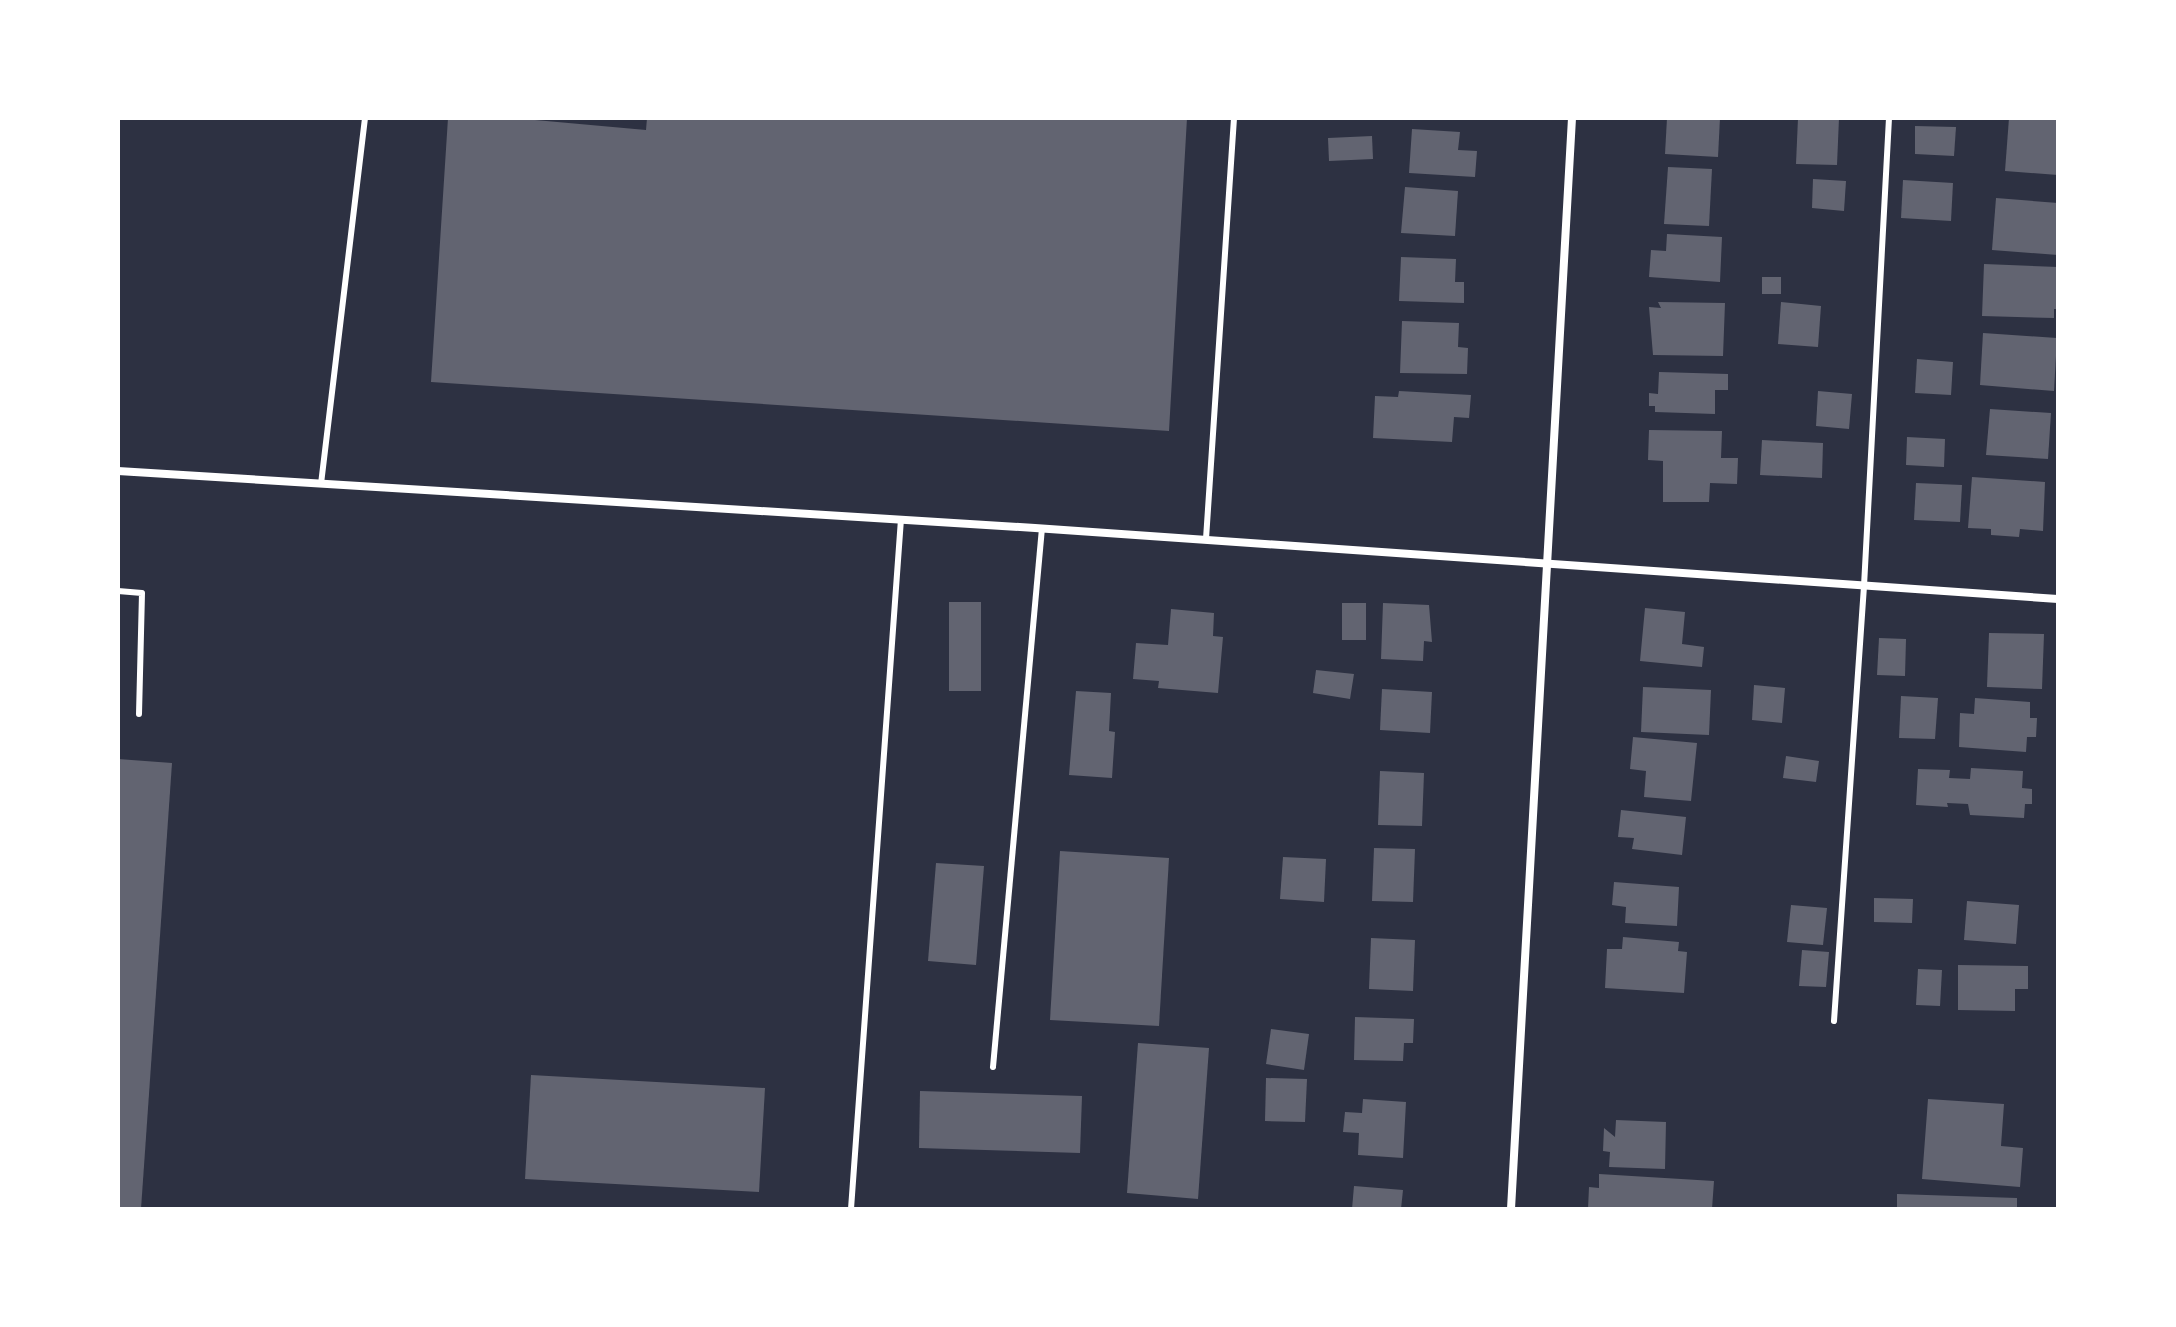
<svg xmlns="http://www.w3.org/2000/svg" width="2176" height="1327" viewBox="0 0 2176 1327" font-family="Figtree,sans-serif">
	<rect width="100%" height="100%" fill="#2d3142"/>
	<!-- building -->
	<g fill="#626471">
		<polygon points="448,118 513,118 646,130 647,118 1187,118 1169,431 431,382"/>
		<polygon points="1667,118 1720,118 1718,157 1665,154"/>
		<polygon points="1798,118 1839,118 1837,165 1796,164"/>
		<polygon points="2009,118 2057,118 2058,175 2005,171"/>
		<polygon points="1915,126 1956,127 1954,156 1915,154"/>
		<polygon points="1412,129 1460,132 1458,150 1477,151 1475,177 1409,173"/>
		<polygon points="1372,136 1373,159 1329,161 1328,138"/>
		<polygon points="1668,167 1712,169 1709,226 1664,224"/>
		<polygon points="1813,179 1846,181 1844,211 1812,208"/>
		<polygon points="1903,180 1953,183 1951,221 1901,218"/>
		<polygon points="1405,187 1458,191 1455,236 1401,233"/>
		<polygon points="1996,198 2058,203 2058,255 1992,250"/>
		<polygon points="1667,234 1722,237 1720,282 1649,277 1651,250 1666,251"/>
		<polygon points="1401,257 1456,259 1455,282 1464,282 1464,303 1399,301"/>
		<polygon points="1984,264 2058,267 2058,309 2054,309 2054,318 1982,316"/>
		<rect x="1762" y="277" width="19" height="17"/>
		<polygon points="1658,302 1725,303 1723,356 1653,355 1649,307 1661,308"/>
		<polygon points="1781,302 1821,306 1818,347 1778,344"/>
		<polygon points="1402,321 1459,323 1458,347 1468,348 1467,374 1400,373"/>
		<polygon points="1983,333 2057,338 2054,391 1980,385"/>
		<polygon points="1917,359 1953,362 1951,395 1915,393"/>
		<polygon points="1659,372 1728,374 1728,390 1715,390 1715,414 1655,412 1655,406 1649,406 1649,393 1658,394"/>
		<polygon points="1399,391 1471,395 1469,418 1454,417 1452,442 1373,438 1375,396 1398,397"/>
		<polygon points="1818,391 1852,394 1849,429 1816,426"/>
		<polygon points="1990,409 2051,413 2048,459 1986,455"/>
		<polygon points="1649,430 1722,431 1721,458 1738,458 1737,484 1710,483 1709,502 1663,502 1663,461 1648,460"/>
		<polygon points="1907,437 1945,439 1944,467 1906,465"/>
		<polygon points="1762,440 1823,443 1822,478 1760,475"/>
		<polygon points="1972,477 2045,482 2043,531 2020,529 2019,537 1991,535 1991,529 1968,528"/>
		<polygon points="1916,483 1962,485 1960,522 1914,520"/>
		<rect x="949" y="602" width="32" height="89"/>
		<rect x="1342" y="603" width="24" height="37"/>
		<polygon points="1383,603 1429,605 1432,642 1424,641 1423,661 1381,659"/>
		<polygon points="1645,608 1685,612 1682,644 1704,647 1702,667 1640,661"/>
		<polygon points="1171,609 1214,613 1213,636 1223,637 1218,693 1158,688 1159,681 1133,679 1136,643 1168,645"/>
		<polygon points="1989,633 2044,634 2042,689 1987,687"/>
		<polygon points="1879,638 1906,639 1905,676 1877,675"/>
		<polygon points="1316,670 1354,674 1350,699 1313,693"/>
		<polygon points="1754,685 1785,688 1782,723 1752,720"/>
		<polygon points="1643,687 1711,690 1709,735 1641,732"/>
		<polygon points="1382,689 1432,692 1430,733 1380,730"/>
		<polygon points="1076,691 1111,693 1109,731 1115,732 1112,778 1069,775"/>
		<polygon points="1901,696 1938,698 1935,739 1899,738"/>
		<polygon points="1975,698 2030,702 2030,718 2037,718 2036,737 2027,737 2026,752 1959,747 1960,713 1974,714"/>
		<polygon points="1633,737 1697,743 1691,801 1644,797 1646,771 1630,769"/>
		<polygon points="1786,756 1819,761 1816,782 1783,778"/>
		<polygon points="118,759 172,763 141,1209 118,1209"/>
		<polygon points="1971,768 2023,771 2022,788 2032,789 2032,804 2025,804 2024,818 1970,815 1968,804 1947,803 1948,807 1916,805 1918,769 1950,770 1949,778 1970,779"/>
		<polygon points="1380,771 1424,773 1422,826 1378,825"/>
		<polygon points="1621,810 1686,817 1682,855 1632,849 1634,838 1618,837"/>
		<polygon points="1374,848 1415,849 1413,902 1372,901"/>
		<polygon points="1060,851 1169,858 1159,1026 1050,1020"/>
		<polygon points="1283,857 1326,859 1324,902 1280,899"/>
		<polygon points="936,863 984,866 976,965 928,961"/>
		<polygon points="1614,882 1679,887 1677,926 1625,923 1626,907 1612,905"/>
		<polygon points="1874,898 1913,899 1912,923 1874,922"/>
		<polygon points="1967,901 2019,905 2016,944 1964,940"/>
		<polygon points="1791,905 1827,908 1823,945 1787,942"/>
		<polygon points="1623,937 1679,942 1678,951 1687,952 1684,993 1605,988 1607,949 1622,949"/>
		<polygon points="1371,938 1415,940 1413,991 1369,989"/>
		<polygon points="1802,950 1829,952 1826,987 1799,986"/>
		<polygon points="1958,965 2028,966 2028,989 2015,989 2015,1011 1958,1010"/>
		<polygon points="1918,969 1942,970 1940,1006 1916,1005"/>
		<polygon points="1355,1017 1414,1019 1413,1043 1404,1043 1403,1061 1354,1060"/>
		<polygon points="1271,1029 1309,1034 1304,1070 1266,1064"/>
		<polygon points="1138,1043 1209,1048 1198,1199 1127,1193"/>
		<polygon points="531,1075 765,1088 759,1192 525,1179"/>
		<polygon points="1266,1078 1307,1079 1305,1122 1265,1121"/>
		<polygon points="920,1091 1082,1096 1080,1153 919,1148"/>
		<polygon points="1363,1099 1406,1102 1403,1158 1358,1155 1359,1133 1343,1132 1345,1112 1362,1113"/>
		<polygon points="1928,1099 2004,1104 2001,1146 2023,1148 2020,1187 1922,1179"/>
		<polygon points="1616,1120 1666,1122 1665,1169 1609,1167 1610,1152 1603,1151 1604,1128 1615,1137"/>
		<polygon points="1599,1174 1714,1181 1712,1209 1588,1209 1589,1187 1599,1188"/>
		<polygon points="1354,1186 1403,1190 1401,1209 1352,1209"/>
		<polygon points="1897,1194 2017,1198 2017,1209 1897,1209"/>
	</g>
	<g fill="none" stroke-linecap="round" stroke-linejoin="round">
		<!-- service -->
		<g stroke="#fff" stroke-width="6">
			<polyline points="321,484 365,118"/>
			<polyline points="1206,539 1234,118"/>
			<polyline points="118,591 142,593 139,714"/>
			<polyline points="1834,1021 1864,586 1889,118"/>
			<polyline points="993,1067 1042,528"/>
			<polyline points="851,1209 901,519"/>
		</g>
		<!-- minor -->
		<g stroke="#fff" stroke-width="8">
			<polyline points="118,471 1035,528 2058,599"/>
			<polyline points="1511,1209 1572,118"/>
		</g>
	</g>
	<!-- border -->
	<rect width="2176" height="1327" fill="none" stroke="#ffffff" stroke-width="240"/>
</svg>
